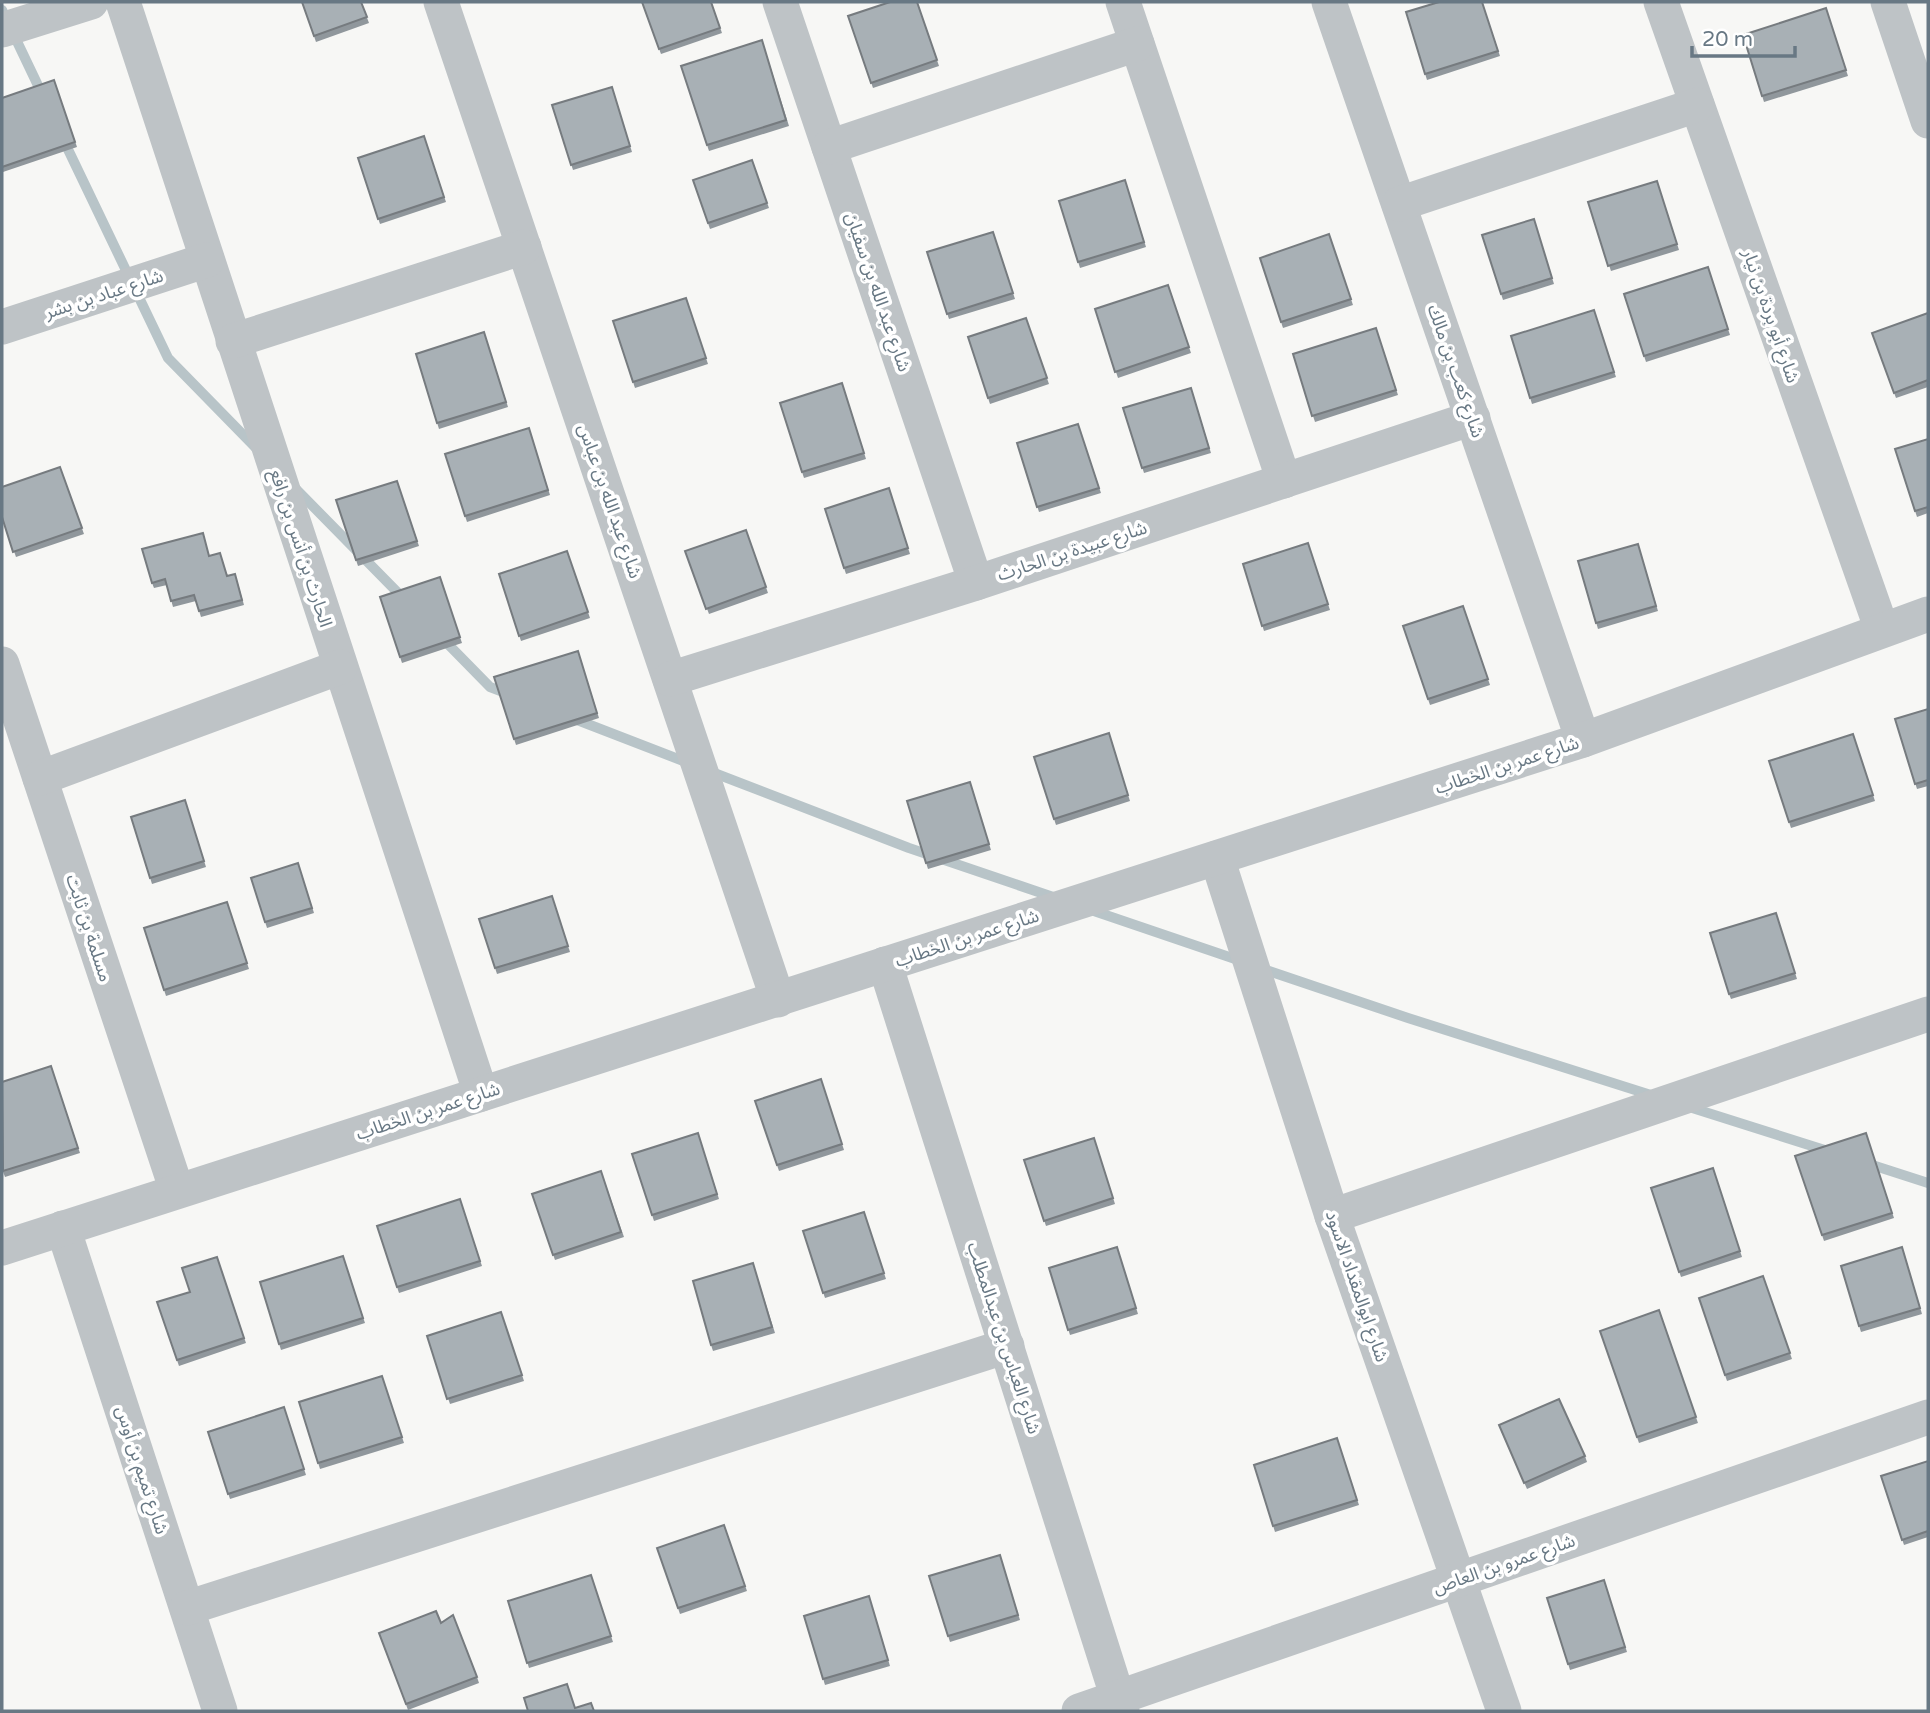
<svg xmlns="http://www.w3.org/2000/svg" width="1930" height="1713" viewBox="0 0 1930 1713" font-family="'Varela Round','Noto Sans Arabic',sans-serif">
	<rect width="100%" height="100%" fill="#f7f7f5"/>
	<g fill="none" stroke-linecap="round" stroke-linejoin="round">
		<!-- stream -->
		<g stroke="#b8c4c8" stroke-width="10">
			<polyline points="2,10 43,96"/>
			<polyline points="63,139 168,358 256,448"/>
			<polyline points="294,487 406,601"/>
			<polyline points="441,637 490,687 511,695"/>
			<polyline points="572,718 691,764"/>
			<polyline points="709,771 909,848 1059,899"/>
			<polyline points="1088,909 1241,961"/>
			<polyline points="1260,968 1408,1018 1654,1096"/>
			<polyline points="1686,1106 1831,1152"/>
			<polyline points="1866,1163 1928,1183"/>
		</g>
		<!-- minor -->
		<g stroke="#bec3c6" stroke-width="35">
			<polyline points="123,2 481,1094"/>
			<polyline points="441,2 778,1000"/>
			<polyline points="780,2 976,583"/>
			<polyline points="1123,2 1284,481"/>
			<polyline points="1329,2 1583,740"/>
			<polyline points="1661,2 1882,630"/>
			<polyline points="1888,2 1928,121"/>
			<polyline points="2,30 91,2"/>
			<polyline points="829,147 1137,44"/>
			<polyline points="1399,204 1697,105"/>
			<polyline points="2,327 207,260"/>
			<polyline points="233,341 524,247"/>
			<polyline points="2,664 177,1191"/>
			<polyline points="670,679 976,583 1473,418"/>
			<polyline points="40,778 340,667"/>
			<polyline points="1217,858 1332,1216 1504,1711"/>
			<polyline points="885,964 1122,1711"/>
			<polyline points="1332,1216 1928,1014"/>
			<polyline points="63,1228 220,1711"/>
			<polyline points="2,1248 1583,740 1928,614"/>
			<polyline points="187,1608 1007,1346"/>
			<polyline points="1079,1711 1928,1417"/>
		</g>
	</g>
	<!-- wall -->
	<g fill="#90979c">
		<polygon points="302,2 361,2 369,23 316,42"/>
		<polygon points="642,2 711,2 722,33 661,54"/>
		<polygon points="917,2 939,66 873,88 848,16"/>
		<polygon points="1482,2 1500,56 1427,80 1406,12"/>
		<polygon points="1826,8 1848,76 1764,102 1743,35"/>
		<polygon points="762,40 789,126 709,151 681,66"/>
		<polygon points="54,80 77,147 3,172 2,168 2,98"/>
		<polygon points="612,87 632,152 573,170 552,105"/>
		<polygon points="424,136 446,202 380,224 358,158"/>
		<polygon points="752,160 769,208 710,229 693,180"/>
		<polygon points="1125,180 1146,247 1080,268 1059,201"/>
		<polygon points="1657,181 1679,250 1611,271 1588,202"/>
		<polygon points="1534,219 1554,284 1503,300 1482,235"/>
		<polygon points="993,232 1015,299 949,319 927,252"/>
		<polygon points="1329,234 1353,305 1283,328 1260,258"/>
		<polygon points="1708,267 1730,335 1646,362 1624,294"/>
		<polygon points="1168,285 1191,353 1118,378 1095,309"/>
		<polygon points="686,298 708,364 635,388 613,321"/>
		<polygon points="1594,310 1616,377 1532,404 1511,336"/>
		<polygon points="1928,313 1928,387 1896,398 1872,333"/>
		<polygon points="1026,318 1049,384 990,404 968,337"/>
		<polygon points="1376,328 1398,395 1315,422 1293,354"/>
		<polygon points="484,332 508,407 439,429 416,354"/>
		<polygon points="842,383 866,459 804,478 802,472"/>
		<polygon points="1191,388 1211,453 1144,473 1123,408"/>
		<polygon points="1078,424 1101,493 1039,512 1017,443"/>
		<polygon points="529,428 550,495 467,522 445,454"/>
		<polygon points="1928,439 1928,513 1917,517 1895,449"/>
		<polygon points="60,467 84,534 16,557 2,517"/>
		<polygon points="397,481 419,546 358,566 336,500"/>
		<polygon points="889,488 910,554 846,574 825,509"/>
		<polygon points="746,530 768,593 709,614 685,551"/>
		<polygon points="1308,543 1330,610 1264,631 1243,564"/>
		<polygon points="1638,544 1658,611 1598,629 1578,561"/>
		<polygon points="567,551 590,618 521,641 499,574"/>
		<polygon points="210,556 227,576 237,580 244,605 201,617 196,601 173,607 167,585 154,588 152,583"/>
		<polygon points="440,577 462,643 402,663 380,597"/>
		<polygon points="1463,606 1490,685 1430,705 1403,626"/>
		<polygon points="578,651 599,718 516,745 494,677"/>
		<polygon points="1928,709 1928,786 1917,789 1895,719"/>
		<polygon points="1109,733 1130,801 1056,825 1054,819"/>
		<polygon points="1853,734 1875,801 1791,828 1769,761"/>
		<polygon points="970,782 991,850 928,869 907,801"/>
		<polygon points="185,800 206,867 152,884 131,817"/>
		<polygon points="298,863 314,913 267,928 251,878"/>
		<polygon points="552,896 570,952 497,974 479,919"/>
		<polygon points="227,902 249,969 166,996 144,928"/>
		<polygon points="1776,913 1797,979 1731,999 1729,994"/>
		<polygon points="51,1066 80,1153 5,1177 2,1169"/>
		<polygon points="821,1079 844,1150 779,1171 755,1101"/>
		<polygon points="698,1133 719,1199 654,1221 632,1154"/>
		<polygon points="1866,1133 1894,1218 1824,1241 1795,1156"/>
		<polygon points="1094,1138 1115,1204 1046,1226 1024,1160"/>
		<polygon points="1713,1168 1742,1257 1681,1277 1651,1188"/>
		<polygon points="601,1171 624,1237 555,1260 532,1194"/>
		<polygon points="460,1199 482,1266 399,1293 377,1226"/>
		<polygon points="864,1212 886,1279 825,1298 803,1231"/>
		<polygon points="1117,1247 1138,1314 1070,1335 1049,1268"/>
		<polygon points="1904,1253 1922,1314 1861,1332 1841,1266"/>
		<polygon points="343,1256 365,1323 281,1350 260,1282"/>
		<polygon points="217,1257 246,1343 179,1366 157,1302 190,1292"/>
		<polygon points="753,1263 775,1333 713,1351 711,1345"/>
		<polygon points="1763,1276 1792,1359 1727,1381 1699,1298"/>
		<polygon points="1659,1310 1698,1423 1639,1443 1600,1331"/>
		<polygon points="501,1312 524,1381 450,1404 427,1336"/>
		<polygon points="382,1376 404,1443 320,1469 299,1402"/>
		<polygon points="284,1407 306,1475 230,1499 208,1432"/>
		<polygon points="1501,1431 1585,1456 1587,1462 1527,1489"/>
		<polygon points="1337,1438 1359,1505 1275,1532 1254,1465"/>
		<polygon points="1928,1461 1928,1537 1904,1545 1881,1476"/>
		<polygon points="724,1525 747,1591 680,1614 657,1548"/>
		<polygon points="1000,1555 1020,1620 950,1642 929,1576"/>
		<polygon points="591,1575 613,1642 529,1668 508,1601"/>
		<polygon points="1604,1580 1627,1652 1570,1670 1547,1598"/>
		<polygon points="869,1596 890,1666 825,1685 804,1616"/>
		<polygon points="441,1623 477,1677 479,1683 408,1710 379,1633"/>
	</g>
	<!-- building -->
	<g fill="#a8b0b5" stroke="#767b7f" stroke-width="2">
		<polygon points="302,2 361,2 367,17 314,36"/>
		<polygon points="642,2 711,2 720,28 659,49"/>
		<polygon points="890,2 917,2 937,60 871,83 848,16"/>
		<polygon points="1439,2 1482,2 1498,51 1425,74 1406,12"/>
		<polygon points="1826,8 1846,70 1762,96 1743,35"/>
		<polygon points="762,40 786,120 707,145 681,66"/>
		<polygon points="54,80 75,142 2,167 2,98"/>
		<polygon points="612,87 630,146 571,165 552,105"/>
		<polygon points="424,136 444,197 378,219 358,158"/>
		<polygon points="752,160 767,203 708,223 693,180"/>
		<polygon points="1125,180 1144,242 1078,262 1059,201"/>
		<polygon points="1657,181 1677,244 1608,266 1588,202"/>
		<polygon points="1534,219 1552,278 1501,294 1482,235"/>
		<polygon points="993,232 1013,293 947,314 927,252"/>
		<polygon points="1329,234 1351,299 1281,322 1260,258"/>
		<polygon points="1708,267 1728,329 1644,356 1624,294"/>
		<polygon points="1168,285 1189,347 1115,372 1095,309"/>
		<polygon points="686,298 706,358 633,382 613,321"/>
		<polygon points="1594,310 1614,372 1530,398 1511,336"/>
		<polygon points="1928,313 1928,380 1894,393 1872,333"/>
		<polygon points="1026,318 1047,378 988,398 968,337"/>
		<polygon points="1376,328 1396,390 1312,416 1293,354"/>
		<polygon points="484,332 506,402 437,423 416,354"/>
		<polygon points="842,383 864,453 802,472 780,403"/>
		<polygon points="1191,388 1209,448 1142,468 1123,408"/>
		<polygon points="1078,424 1099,488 1037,507 1017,443"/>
		<polygon points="529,428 548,490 465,516 445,454"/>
		<polygon points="1928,439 1928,507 1915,511 1895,449"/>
		<polygon points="60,467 82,528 13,552 2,517 2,487"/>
		<polygon points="397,481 417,541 356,560 336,500"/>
		<polygon points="889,488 908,548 844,568 825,509"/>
		<polygon points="746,530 766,587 706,609 685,551"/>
		<polygon points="203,533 209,556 220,553 227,576 235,574 242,600 199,611 194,595 171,601 165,579 152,583 142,549"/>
		<polygon points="1308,543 1328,604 1262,626 1243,564"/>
		<polygon points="1638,544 1656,606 1596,623 1578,561"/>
		<polygon points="567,551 588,612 519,636 499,574"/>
		<polygon points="440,577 460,637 400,657 380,597"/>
		<polygon points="1463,606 1488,679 1428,699 1403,626"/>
		<polygon points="578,651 597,713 514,739 494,677"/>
		<polygon points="1928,709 1928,780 1915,784 1895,719"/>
		<polygon points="1109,733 1128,795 1054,819 1034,757"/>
		<polygon points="1853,734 1873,795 1789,822 1769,761"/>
		<polygon points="970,782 989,844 926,863 907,801"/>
		<polygon points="185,800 204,861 150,878 131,817"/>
		<polygon points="298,863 312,908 265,922 251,878"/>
		<polygon points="552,896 568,946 495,968 479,919"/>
		<polygon points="227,902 247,963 164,990 144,928"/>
		<polygon points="1776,913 1795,973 1729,994 1710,933"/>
		<polygon points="51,1066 78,1148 3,1171 2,1082"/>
		<polygon points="821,1079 842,1144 777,1165 755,1101"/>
		<polygon points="698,1133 717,1194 652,1215 632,1154"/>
		<polygon points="1866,1133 1892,1213 1822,1235 1795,1156"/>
		<polygon points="1094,1138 1113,1198 1044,1221 1024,1160"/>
		<polygon points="1713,1168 1740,1251 1679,1272 1651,1188"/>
		<polygon points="601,1171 621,1232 553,1255 532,1194"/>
		<polygon points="460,1199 480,1261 397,1287 377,1226"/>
		<polygon points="864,1212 884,1273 823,1293 803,1231"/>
		<polygon points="1117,1247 1136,1308 1068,1330 1049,1268"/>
		<polygon points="1902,1247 1920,1308 1859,1326 1841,1266"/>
		<polygon points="343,1256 363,1318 279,1344 260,1282"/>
		<polygon points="217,1257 244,1338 177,1360 157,1302 190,1292 182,1268"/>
		<polygon points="753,1263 772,1327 711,1345 693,1281"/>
		<polygon points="1763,1276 1790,1353 1725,1375 1699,1298"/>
		<polygon points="1659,1310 1696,1417 1637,1437 1600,1331"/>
		<polygon points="501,1312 522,1375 447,1399 427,1336"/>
		<polygon points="382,1376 402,1437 318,1463 299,1402"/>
		<polygon points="1559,1399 1585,1456 1524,1483 1499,1425"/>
		<polygon points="284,1407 304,1469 228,1494 208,1432"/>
		<polygon points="1337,1438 1357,1500 1273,1526 1254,1465"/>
		<polygon points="1928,1461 1928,1531 1902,1540 1881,1476"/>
		<polygon points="724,1525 745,1586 678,1608 657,1548"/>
		<polygon points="1000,1555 1018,1615 948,1636 929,1576"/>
		<polygon points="591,1575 611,1636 527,1663 508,1601"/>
		<polygon points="1604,1580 1625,1647 1568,1664 1547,1598"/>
		<polygon points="869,1596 888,1660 823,1679 804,1616"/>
		<polygon points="436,1611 441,1623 453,1615 477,1677 406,1704 379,1633"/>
		<polygon points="567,1684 575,1708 591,1703 594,1711 528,1711 524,1698"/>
	</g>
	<g text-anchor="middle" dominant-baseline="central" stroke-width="7" stroke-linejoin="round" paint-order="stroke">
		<!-- street labels -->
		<g font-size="18" fill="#687884" stroke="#fff">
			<text transform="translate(878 292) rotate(71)">شارع عبد الله بن سفيان</text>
			<text transform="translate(104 294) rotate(-18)">شارع عباد بن بشر</text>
			<text transform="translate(1771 316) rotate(71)">شارع أبو بردة بن نيار</text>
			<text transform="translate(1456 371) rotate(71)">شارع كعب بن مالك</text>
			<text transform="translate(610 501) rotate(71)">شارع عبد الله بن عباس</text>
			<text transform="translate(301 548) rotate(72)">الحارث بن أنس بن رافع</text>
			<text transform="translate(1072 551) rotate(-18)">شارع عبيدة بن الحارث</text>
			<text transform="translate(1507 765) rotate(-18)">شارع عمر بن الخطاب</text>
			<text transform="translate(89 928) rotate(72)">مسلمة بن ثابت</text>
			<text transform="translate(967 938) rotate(-18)">شارع عمر بن الخطاب</text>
			<text transform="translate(428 1111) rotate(-18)">شارع عمر بن الخطاب</text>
			<text transform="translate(1357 1286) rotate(71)">شارع ابوالمقداد الاسود</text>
			<text transform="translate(1004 1338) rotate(72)">شارع العباس بن عبدالمطلب</text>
			<text transform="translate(142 1470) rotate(72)">شارع تميم بن أوس</text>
			<text transform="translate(1504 1564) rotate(-19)">شارع عمرو بن العاص</text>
		</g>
	</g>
	<!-- border -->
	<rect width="1930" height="1713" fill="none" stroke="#687884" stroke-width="7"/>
	<!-- scale -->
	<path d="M1692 46v10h103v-10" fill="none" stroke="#687884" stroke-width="3.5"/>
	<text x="1702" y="46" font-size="21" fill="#687884" stroke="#ffffff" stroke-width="5" paint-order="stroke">20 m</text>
</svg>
